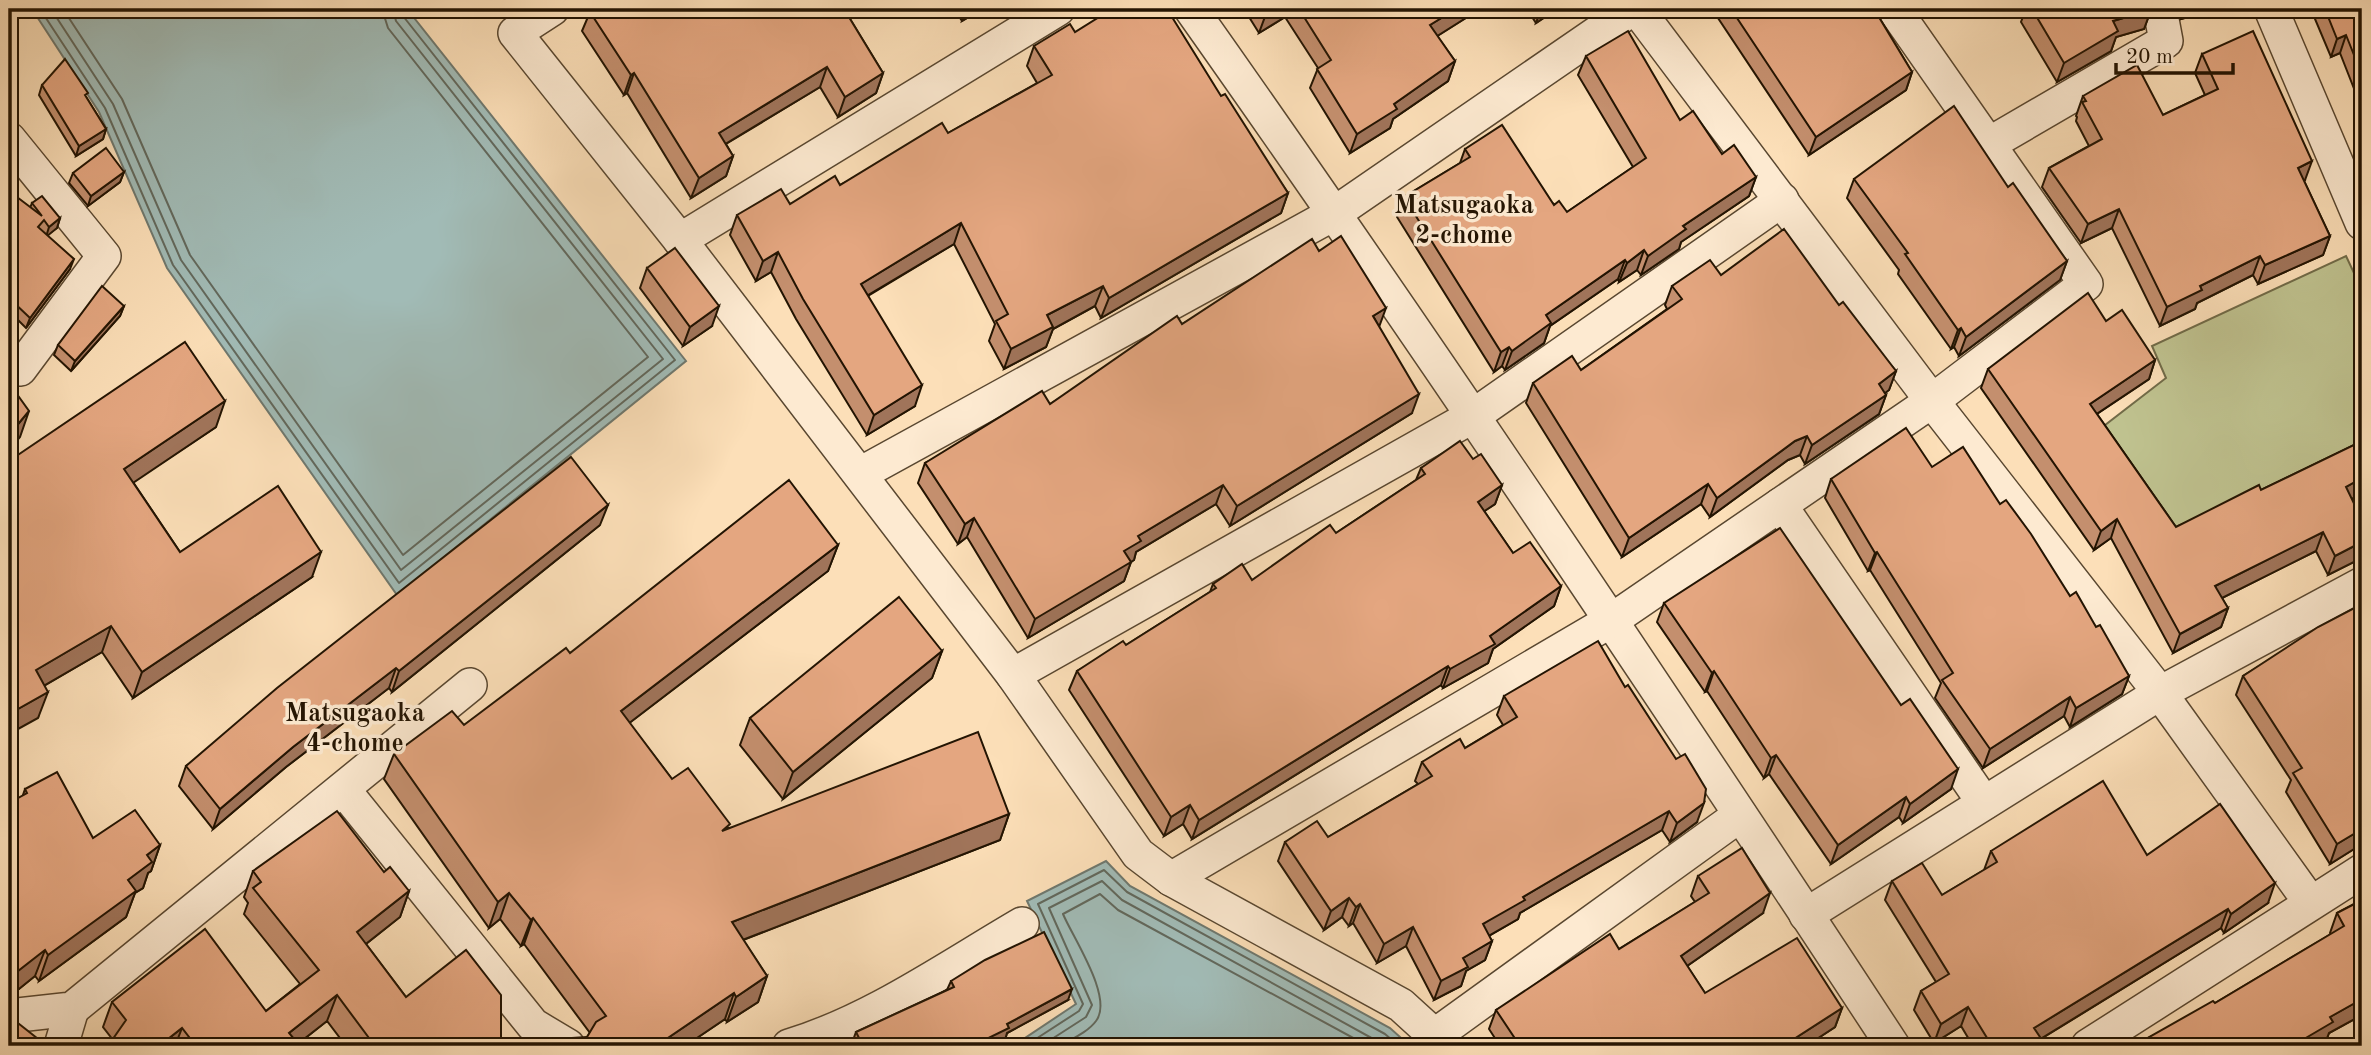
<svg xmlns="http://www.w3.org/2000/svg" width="2371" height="1055" viewBox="0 0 2371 1055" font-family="'Old Standard TT',serif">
	<rect width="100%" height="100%" fill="#fcdfb8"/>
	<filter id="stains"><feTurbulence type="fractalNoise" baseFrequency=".00286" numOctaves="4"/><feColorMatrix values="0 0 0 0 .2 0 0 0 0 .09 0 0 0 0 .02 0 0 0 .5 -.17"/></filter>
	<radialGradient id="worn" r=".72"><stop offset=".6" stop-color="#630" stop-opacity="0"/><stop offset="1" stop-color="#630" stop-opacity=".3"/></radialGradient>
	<!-- green -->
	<polygon fill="#bfc28f" stroke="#716b48" stroke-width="2" points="2346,256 2362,290 2362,449 2177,531 2100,429 2166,378 2152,346"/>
	<!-- water -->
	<g fill="#a1bbb6" stroke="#6f786e" stroke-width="2">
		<polygon points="32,9 407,9 686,361 397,595 167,268 99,112"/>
		<polygon points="1106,861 1130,886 1390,1028 1410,1046 1013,1046 1076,1004 1027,901"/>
	</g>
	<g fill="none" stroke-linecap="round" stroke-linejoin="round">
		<!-- shore -->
		<g stroke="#62685c" stroke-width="2">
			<polyline points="40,9 105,108 173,265 399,583 675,360 403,16 402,9"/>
			<polyline points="51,9 113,104 181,260 401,570 663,359 396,21 393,9"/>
			<polyline points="63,9 122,99 190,255 403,555 648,357 388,28 382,9"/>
			<polyline points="1025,1046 1079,1011 1083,1004 1038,904 1104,870 1127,892 1385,1034 1399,1046"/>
			<polyline points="1041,1046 1086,1017 1092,1005 1049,908 1102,881 1122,900 1386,1046"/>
			<path d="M 1060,1046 C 1072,1039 1088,1032 1096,1021 C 1114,998 1073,938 1063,914 L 1100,894 L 1118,910 L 1368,1046"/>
		</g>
		<defs>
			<g id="street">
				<polyline points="552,9 515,33 680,240 1013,675 1138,854 1171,879 1401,1005 1446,1046"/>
				<path d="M 1191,9 C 1432,350 1664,697 1893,1046"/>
				<polyline points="1637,9 1932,401 2160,693 2310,902"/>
				<polyline points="2271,9 2362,223"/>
				<polyline points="9,139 104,256 20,369 9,356"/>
				<polyline points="1989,144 2166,41 2160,9"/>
				<polyline points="680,240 1058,9"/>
				<polyline points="860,474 1335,213 1632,9"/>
				<polyline points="1780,505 1984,803"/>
				<polyline points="1013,675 1473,416 1782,200"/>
				<polyline points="343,789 533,1025 568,1046"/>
				<polyline points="1171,879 1612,620 1932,401 2086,284 1894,9"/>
				<polyline points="1806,915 2160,693 2362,584"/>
				<polyline points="9,1016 72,1009 470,685"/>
				<polyline points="1434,1036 1740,815"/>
				<polyline points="61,1046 72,1009"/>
				<path d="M 789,1046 C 872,1021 948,967 1022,924"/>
				<polyline points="2088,1046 2362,871"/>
			</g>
		</defs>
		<!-- street casing -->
		<use href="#street" stroke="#594730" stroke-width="36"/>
		<!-- street -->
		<use href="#street" stroke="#fdead1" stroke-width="33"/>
	</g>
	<!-- wall -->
	<g fill="#c48f6e" stroke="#231402" stroke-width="2">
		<polygon points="592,9 844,9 883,73 876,93 838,117 820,87 726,144 733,156 726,176 691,198 627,93 624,95 582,31 590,12 592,10"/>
		<polygon points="954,9 982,9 962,21"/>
		<polygon points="1244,9 1480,9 1437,36 1455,61 1448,81 1393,119 1390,128 1350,153 1310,88 1318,68 1285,17 1259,33"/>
		<polygon points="1527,9 1557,9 1536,23"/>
		<polygon points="1712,9 1874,9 1912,72 1906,90 1809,155"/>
		<polygon points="2026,9 2151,9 2151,10 2144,29 2116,37 2111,51 2057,82 2021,22"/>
		<polygon points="2178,9 2218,9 2181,19"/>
		<polygon points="2319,9 2362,9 2362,109 2340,53 2331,57 2315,19"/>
		<polygon points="1075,32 1221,96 1288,193 1281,213 1101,318 1095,306 1053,329 1046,347 1004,369 989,341 995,324 954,244 868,296 915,406 867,435 796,319 771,272 756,281 730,235 737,215 790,204 840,185 948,133 1037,83 1027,66 1034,46"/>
		<polygon points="2202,54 2305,180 2304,181 2330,236 2323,255 2258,284 2253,275 2197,303 2195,309 2160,326 2112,228 2081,243 2042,187 2049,168 2089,146 2076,121 2077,117 2076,116 2083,96 2163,115 2205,95 2195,73"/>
		<polygon points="1586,56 1680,120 1722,154 1756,177 1749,196 1681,242 1679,249 1641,275 1637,270 1619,282 1618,279 1550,326 1544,343 1505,370 1502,366 1494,372 1397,217 1404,197 1460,163 1465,149 1567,212 1633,167 1578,75"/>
		<polygon points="42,85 86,97 106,129 103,139 76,156 39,95"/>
		<polygon points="124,172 120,182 88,206 69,183 73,173"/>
		<polygon points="9,176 11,191 10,192 30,208 32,203 60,218 57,228 47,235 70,269 26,328 9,311"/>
		<polygon points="1854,179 2008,187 2067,261 2060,280 1959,356 1954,347 1951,349 1898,274 1899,270 1847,198"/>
		<polygon points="1319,251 1379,327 1412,413 1230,526 1216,504 1136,552 1134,560 1131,562 1124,581 1028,638 967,537 958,544 918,483 925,463 1050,404 1182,324"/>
		<polygon points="647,268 712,326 683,346 640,288"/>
		<polygon points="1721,275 1839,305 1896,371 1889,390 1885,393 1886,395 1879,414 1805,464 1800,455 1788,460 1710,517 1701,504 1622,557 1526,403 1533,383 1581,370 1667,309 1665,305 1672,286"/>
		<polygon points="124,306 120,316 71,371 54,355 58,345"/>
		<polygon points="2106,321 2155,360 2149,379 2097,414 2176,527 2261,490 2362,441 2362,494 2352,499 2362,520 2362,558 2328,575 2316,551 2222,598 2228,608 2221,627 2173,653 2111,538 2094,550 1981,388 1988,369"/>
		<polygon points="216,427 133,482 180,552 312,577 133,698 102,652 44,686 38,718 9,461"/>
		<polygon points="1473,459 1502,485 1495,504 1484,511 1513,553 1561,586 1554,606 1493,649 1488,663 1443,688 1441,685 1192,839 1183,824 1164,836 1069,690 1077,671 1126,645 1210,592 1213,584 1252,580 1336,533 1416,480 1421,468"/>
		<polygon points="1932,467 2000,504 2070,596 2096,627 2129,676 2122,694 2070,727 2064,716 1983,768 1935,698 1941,683 1870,570 1868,571 1825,498 1831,479"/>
		<polygon points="600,525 392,692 389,688 286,767 213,829 179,786 186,766"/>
		<polygon points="838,545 828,571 629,723 672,779 728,828 1009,814 1000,840 743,940 767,976 758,1002 727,1022 725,1019 685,1046 559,1046 587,1037 590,1033 524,944 521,946 500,919 489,928 384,779 394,754 464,725 570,653"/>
		<polygon points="1664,603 1951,789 1903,823 1899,817 1831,864 1769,774 1764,778 1707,691 1705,692 1657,622"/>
		<polygon points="2362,604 2362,844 2330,864 2286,792 2291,780 2236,695 2243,676"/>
		<polygon points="942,651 932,678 783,799 740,745 750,718"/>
		<polygon points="1504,696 1697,822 1670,842 1662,830 1520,913 1518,919 1489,936 1492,941 1485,960 1466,971 1461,986 1434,1000 1406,946 1377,963 1353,923 1349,926 1342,917 1324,930 1278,861 1285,842 1328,837 1418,784 1415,781 1422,762 1465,748 1503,725 1497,715"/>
		<polygon points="25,789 93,838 160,845 151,871 148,873 143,888 135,893 126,917 39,981 35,976 9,997 23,795"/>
		<polygon points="1991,851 2147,855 2268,903 2224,933 2221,928 2041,1039 2046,1046 1973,1046 1961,1026 1934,1043 1914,1010 1921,991 1936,982 1885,900 1892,881 1942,895 1984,870"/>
		<polygon points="253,871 384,872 409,891 400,917 366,944 406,997 501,1046 346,1046 327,1021 298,1044 300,1046 108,1046 113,1040 103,1027 112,1002 266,1011 300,984 244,914 248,903 244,897"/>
		<polygon points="1698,876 1763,913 1687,966 1705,993 1842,1008 1835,1027 1806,1046 1500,1046 1489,1029 1496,1010 1619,949 1695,902 1691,896"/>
		<polygon points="2362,900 2362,1015 2329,1033 2326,1041 2318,1046 2123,1046 2135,1045 2215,1003 2331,934 2330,933 2337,913"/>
		<polygon points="951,981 1068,1000 1007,1033 1005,1040 991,1046 853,1046 852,1043 856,1032 947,990"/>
	</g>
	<!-- shaded-wall -->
	<g fill="#a0745a" stroke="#231402" stroke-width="2">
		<polygon points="966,9 982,9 962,21"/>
		<polygon points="1274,9 1288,9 1285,17 1259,33 1266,14"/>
		<polygon points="1456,9 1480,9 1423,45 1430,25"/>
		<polygon points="1541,9 1557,9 1536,23"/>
		<polygon points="2185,9 2218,9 2181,19"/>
		<polygon points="2151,10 2144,29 2116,37 2111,51 2057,82 2064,63 2113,21"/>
		<polygon points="2346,35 2340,53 2331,57 2337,39"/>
		<polygon points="1455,61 1448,81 1393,119 1390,128 1350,153 1357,134 1394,104"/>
		<polygon points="827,67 820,87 712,152 719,133"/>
		<polygon points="1912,72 1906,90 1809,155 1816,137"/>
		<polygon points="634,73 627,93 624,95 631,75"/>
		<polygon points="883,73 876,93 838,117 845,97"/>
		<polygon points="106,129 103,139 76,156 79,146"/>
		<polygon points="733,156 726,176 691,198 699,178"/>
		<polygon points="2312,161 2305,180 2291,187 2298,168"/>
		<polygon points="124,172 120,182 88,206 91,196"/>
		<polygon points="1756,177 1749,196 1681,242 1679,249 1641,275 1648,256 1683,226"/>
		<polygon points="14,181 11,191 9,193 9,187"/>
		<polygon points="1288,193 1281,213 1101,318 1109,298"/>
		<polygon points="2119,209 2112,228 2081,243 2088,224"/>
		<polygon points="60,218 57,228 46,237 49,227"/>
		<polygon points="961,223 954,244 853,304 861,284"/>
		<polygon points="2330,236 2323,255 2258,284 2265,265"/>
		<polygon points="1644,250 1637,270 1619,282 1627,263"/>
		<polygon points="778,252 771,272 756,281 763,261"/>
		<polygon points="2260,256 2253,275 2197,303 2195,309 2160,326 2167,307 2200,286"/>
		<polygon points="74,259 70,269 26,328 30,318"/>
		<polygon points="1625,260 1618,279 1550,326 1544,343 1505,370 1512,351 1546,315"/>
		<polygon points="2067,261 2060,280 1959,356 1966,337"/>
		<polygon points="1103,286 1095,306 1053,329 1046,347 1004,369 1011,349 1047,315"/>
		<polygon points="124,306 120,316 71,371 75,361"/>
		<polygon points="719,306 712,326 683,346 690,327"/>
		<polygon points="1386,308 1379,327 1373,316"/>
		<polygon points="1961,328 1954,347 1951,349 1958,330"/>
		<polygon points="1509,347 1502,366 1494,372 1501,352"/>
		<polygon points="2155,360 2149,379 2083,423 2090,404"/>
		<polygon points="1896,371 1889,390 1872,403 1879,384"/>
		<polygon points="922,385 915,406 867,435 874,415"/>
		<polygon points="1419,394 1412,413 1230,526 1237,506"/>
		<polygon points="1886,395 1879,414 1805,464 1812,445"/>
		<polygon points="225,401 216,427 115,495 124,469"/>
		<polygon points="29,411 20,437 9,450 9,435"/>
		<polygon points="1807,436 1800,455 1788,460 1710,517 1717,498 1795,441"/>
		<polygon points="2362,478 2362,494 2339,505 2346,487"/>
		<polygon points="1708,484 1701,504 1622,557 1629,538"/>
		<polygon points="1223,485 1216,504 1136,552 1134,560 1128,564 1131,562 1124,581 1028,638 1035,619 1124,551 1138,536"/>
		<polygon points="1502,485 1495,504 1470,521 1478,502"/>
		<polygon points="608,505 600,525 392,692 399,671"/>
		<polygon points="974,518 967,537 958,544 965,524"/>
		<polygon points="2117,519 2111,538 2094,550 2101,531"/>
		<polygon points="2323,532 2316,551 2208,605 2215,586"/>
		<polygon points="2362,542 2362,558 2328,575 2335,556"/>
		<polygon points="838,545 828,571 611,737 621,711"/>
		<polygon points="321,552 312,577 133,698 142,672"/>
		<polygon points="1877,552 1870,570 1868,571 1875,553"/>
		<polygon points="1561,586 1554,606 1493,649 1488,663 1443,688 1450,669 1490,636"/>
		<polygon points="2228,608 2221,627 2173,653 2180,634"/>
		<polygon points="111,626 102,652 26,696 36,670"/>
		<polygon points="942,651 932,678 783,799 793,772"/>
		<polygon points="1448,666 1441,685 1192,839 1199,820"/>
		<polygon points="396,668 389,688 286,767 213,829 220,809 293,747"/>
		<polygon points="1714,671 1707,691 1705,692 1712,673"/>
		<polygon points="2129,676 2122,694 2070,727 2076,708"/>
		<polygon points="48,692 38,718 9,734 9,714"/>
		<polygon points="2070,697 2064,716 1983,768 1990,749"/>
		<polygon points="1776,755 1769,774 1764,778 1771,758"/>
		<polygon points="1958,769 1951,789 1903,823 1910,804"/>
		<polygon points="1906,797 1899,817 1831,864 1838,845"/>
		<polygon points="1704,803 1697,822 1670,842 1677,823"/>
		<polygon points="1190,805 1183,824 1164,836 1171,817"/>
		<polygon points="1669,811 1662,830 1520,913 1518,919 1476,943 1483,924 1523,897"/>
		<polygon points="1009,814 1000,840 722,948 732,922"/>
		<polygon points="2362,829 2362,844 2330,864 2337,844"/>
		<polygon points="160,845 151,871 148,873 143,888 135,893 126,917 39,981 48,955 128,880 147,855"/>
		<polygon points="2275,883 2268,903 2224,933 2231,914"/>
		<polygon points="409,891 400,917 348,958 357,932"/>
		<polygon points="509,893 500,919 489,928 498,902"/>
		<polygon points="1770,893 1763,913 1674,975 1681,956"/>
		<polygon points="1349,898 1342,917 1324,930 1331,911"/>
		<polygon points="1360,904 1353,923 1349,926 1356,907"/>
		<polygon points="2228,909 2221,928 2029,1046 2034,1028"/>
		<polygon points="533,918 524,944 521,946 531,920"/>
		<polygon points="1413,927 1406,946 1377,963 1384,944"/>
		<polygon points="1492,941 1485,960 1466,971 1461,986 1434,1000 1441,981 1463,958"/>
		<polygon points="45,950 35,976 9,997 9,974"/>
		<polygon points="767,976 758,1002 727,1022 736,997"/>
		<polygon points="1072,989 1068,1000 1007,1033 1005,1040 991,1046 974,1046 974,1045 1007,1024"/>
		<polygon points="734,993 725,1019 685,1046 656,1046"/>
		<polygon points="337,995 327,1021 295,1046 289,1033"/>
		<polygon points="2362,999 2362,1015 2329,1033 2326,1041 2318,1046 2292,1046 2330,1017"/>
		<polygon points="1968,1007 1961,1026 1934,1043 1941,1024"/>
		<polygon points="1842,1008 1835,1027 1806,1046 1783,1046"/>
		<polygon points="182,1028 175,1046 159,1046"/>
	</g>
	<!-- building -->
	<g fill="#e4a680" stroke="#231402" stroke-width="2">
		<polygon points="594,9 844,9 883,73 845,97 827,67 719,133 733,156 699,178 634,73 631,75 590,12"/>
		<polygon points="1112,9 1167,9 1221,96 1225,94 1288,193 1109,298 1103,286 1047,315 1053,327 1011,349 996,321 1008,314 961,223 861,284 922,385 874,415 803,299 778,252 763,261 737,215 781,189 790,204 835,176 840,185 942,123 948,133 1052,75 1034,46 1070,24 1075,32"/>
		<polygon points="1263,9 1274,9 1266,14"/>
		<polygon points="1299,9 1456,9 1430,25 1455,61 1394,104 1397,109 1357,134 1317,69 1331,60"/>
		<polygon points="1731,9 1874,9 1912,72 1816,137"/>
		<polygon points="2032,9 2151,9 2151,10 2113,21 2118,31 2064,63"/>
		<polygon points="2325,9 2362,9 2362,75 2346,35 2337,39"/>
		<polygon points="1628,31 1680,120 1693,111 1722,154 1734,145 1756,177 1683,226 1686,229 1648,256 1644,250 1627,263 1625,260 1546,315 1551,323 1512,351 1509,347 1501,352 1404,197 1470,157 1465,149 1502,125 1554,205 1559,201 1567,212 1646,158 1586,56"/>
		<polygon points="2253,31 2312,161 2298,168 2330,236 2265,265 2260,256 2200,286 2202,290 2167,307 2119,209 2088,224 2049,168 2102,139 2082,102 2086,101 2083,96 2137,65 2163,115 2218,89 2202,54"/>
		<polygon points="65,59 88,93 85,95 106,129 79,146 42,85"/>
		<polygon points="1954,106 2008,187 2013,183 2067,261 1966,337 1961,328 1958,330 1905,254 1908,253 1854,179"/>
		<polygon points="106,148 124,172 91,196 73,173"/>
		<polygon points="9,176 14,181 9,187"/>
		<polygon points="9,191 42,216 32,203 42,196 60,218 49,227 44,220 38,227 74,259 30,318 9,298"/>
		<polygon points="1784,229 1839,305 1843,302 1896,371 1879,384 1886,395 1812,445 1807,436 1795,441 1717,498 1708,484 1629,538 1533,383 1572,356 1581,370 1682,299 1672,286 1710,260 1721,275"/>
		<polygon points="1341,236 1386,308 1373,316 1419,394 1237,506 1223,485 1138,536 1141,541 1124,551 1131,562 1035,619 974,518 965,524 925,463 1042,391 1050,404 1177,316 1182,324 1312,239 1319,251"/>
		<polygon points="675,248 719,306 690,327 647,268"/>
		<polygon points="102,286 124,306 75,361 58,345"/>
		<polygon points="2088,293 2106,321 2122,310 2155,360 2090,404 2176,527 2259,485 2261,490 2362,441 2362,478 2346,487 2362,520 2362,542 2335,556 2323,532 2215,586 2228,608 2180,634 2117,519 2101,531 1988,369"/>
		<polygon points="185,342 225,401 124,469 180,552 278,486 321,552 142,672 111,626 36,670 48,692 9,714 9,461"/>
		<polygon points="9,383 29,411 9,435"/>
		<polygon points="1906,428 1932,467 1963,447 2000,504 2006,500 2031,534 2070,596 2076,592 2096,627 2100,625 2129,676 2076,708 2070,697 1990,749 1942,680 1953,673 1877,552 1875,553 1831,479"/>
		<polygon points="1460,441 1473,459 1481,454 1502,485 1478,502 1513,553 1530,542 1561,586 1490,636 1495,644 1450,669 1448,666 1199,820 1190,805 1171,817 1077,671 1123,641 1126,645 1216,588 1213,584 1242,564 1252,580 1330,525 1336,533 1425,474 1421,468"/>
		<polygon points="571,457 608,505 399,671 396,668 293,747 220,809 186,766 277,688"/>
		<polygon points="789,480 838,545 621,711 672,779 688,768 730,824 722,831 978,732 1009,814 732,922 767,976 736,997 734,993 656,1046 559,1046 572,1038 587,1037 596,1022 606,1016 533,918 531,920 509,893 498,902 394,754 452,711 464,725 566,648 570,653"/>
		<polygon points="1780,528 1901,705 1910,699 1958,769 1910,804 1906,797 1838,845 1776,755 1771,758 1714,671 1712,673 1664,603"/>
		<polygon points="899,597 942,651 793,772 750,718"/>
		<polygon points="2362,604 2362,829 2337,844 2293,773 2302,768 2243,676 2318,627"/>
		<polygon points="1598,641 1625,687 1628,685 1676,759 1685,754 1706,789 1704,803 1677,823 1669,811 1523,897 1525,900 1483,924 1492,941 1463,958 1468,967 1441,981 1413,927 1384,944 1360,904 1356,907 1349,898 1331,911 1285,842 1317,821 1328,837 1432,776 1422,762 1460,739 1465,748 1517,717 1504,696"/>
		<polygon points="57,772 93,838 135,810 160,845 147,855 152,862 128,880 136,891 48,955 45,950 18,971 9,974 9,803 27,793 25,789"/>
		<polygon points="2103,781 2147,855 2220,804 2275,883 2231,914 2228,909 2034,1028 2046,1046 1992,1046 1968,1007 1941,1024 1921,991 1949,974 1892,881 1922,863 1942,895 1997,862 1991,851"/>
		<polygon points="337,811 384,872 390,867 409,891 357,932 406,997 466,950 501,995 501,1046 375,1046 337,995 289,1033 300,1046 196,1046 182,1028 159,1046 108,1046 126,1020 112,1002 205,929 266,1011 319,970 253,888 261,882 253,871"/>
		<polygon points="1742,848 1770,893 1681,956 1705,993 1797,938 1842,1008 1783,1046 1520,1046 1496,1010 1610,934 1619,949 1709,893 1698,876"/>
		<polygon points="2362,900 2362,999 2330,1017 2333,1022 2292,1046 2123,1046 2133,1041 2135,1045 2213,1001 2215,1003 2344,926 2337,913"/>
		<polygon points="1044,932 1072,989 1007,1024 1009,1028 974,1045 975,1046 863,1046 856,1032 954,987 951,981 985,960"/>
		<polygon points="9,1016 47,1046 9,1046"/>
	</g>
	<g text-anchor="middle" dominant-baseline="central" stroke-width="7" stroke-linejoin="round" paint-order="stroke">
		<!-- neighbourhood labels -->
		<g font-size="26" font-weight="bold" fill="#231402" stroke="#fdead1">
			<text x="1464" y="206">Matsugaoka<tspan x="1464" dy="30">2-chome</tspan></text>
			<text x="355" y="714">Matsugaoka<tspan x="355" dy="30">4-chome</tspan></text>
		</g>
	</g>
	<!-- margin -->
	<rect width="2371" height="1055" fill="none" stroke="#fcdfb8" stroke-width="35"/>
	<rect x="10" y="10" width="2350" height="1034" fill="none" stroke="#231402" stroke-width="3.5"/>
	<rect x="18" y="18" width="2336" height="1020" fill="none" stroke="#231402" stroke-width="2"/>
	<!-- scale -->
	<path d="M2116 63v10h117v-10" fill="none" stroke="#231402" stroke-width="3.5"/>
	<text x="2126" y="63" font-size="21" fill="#231402" stroke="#fdead1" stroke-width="5" paint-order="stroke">20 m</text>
	<rect width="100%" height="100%" filter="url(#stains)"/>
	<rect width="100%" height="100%" fill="url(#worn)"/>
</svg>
